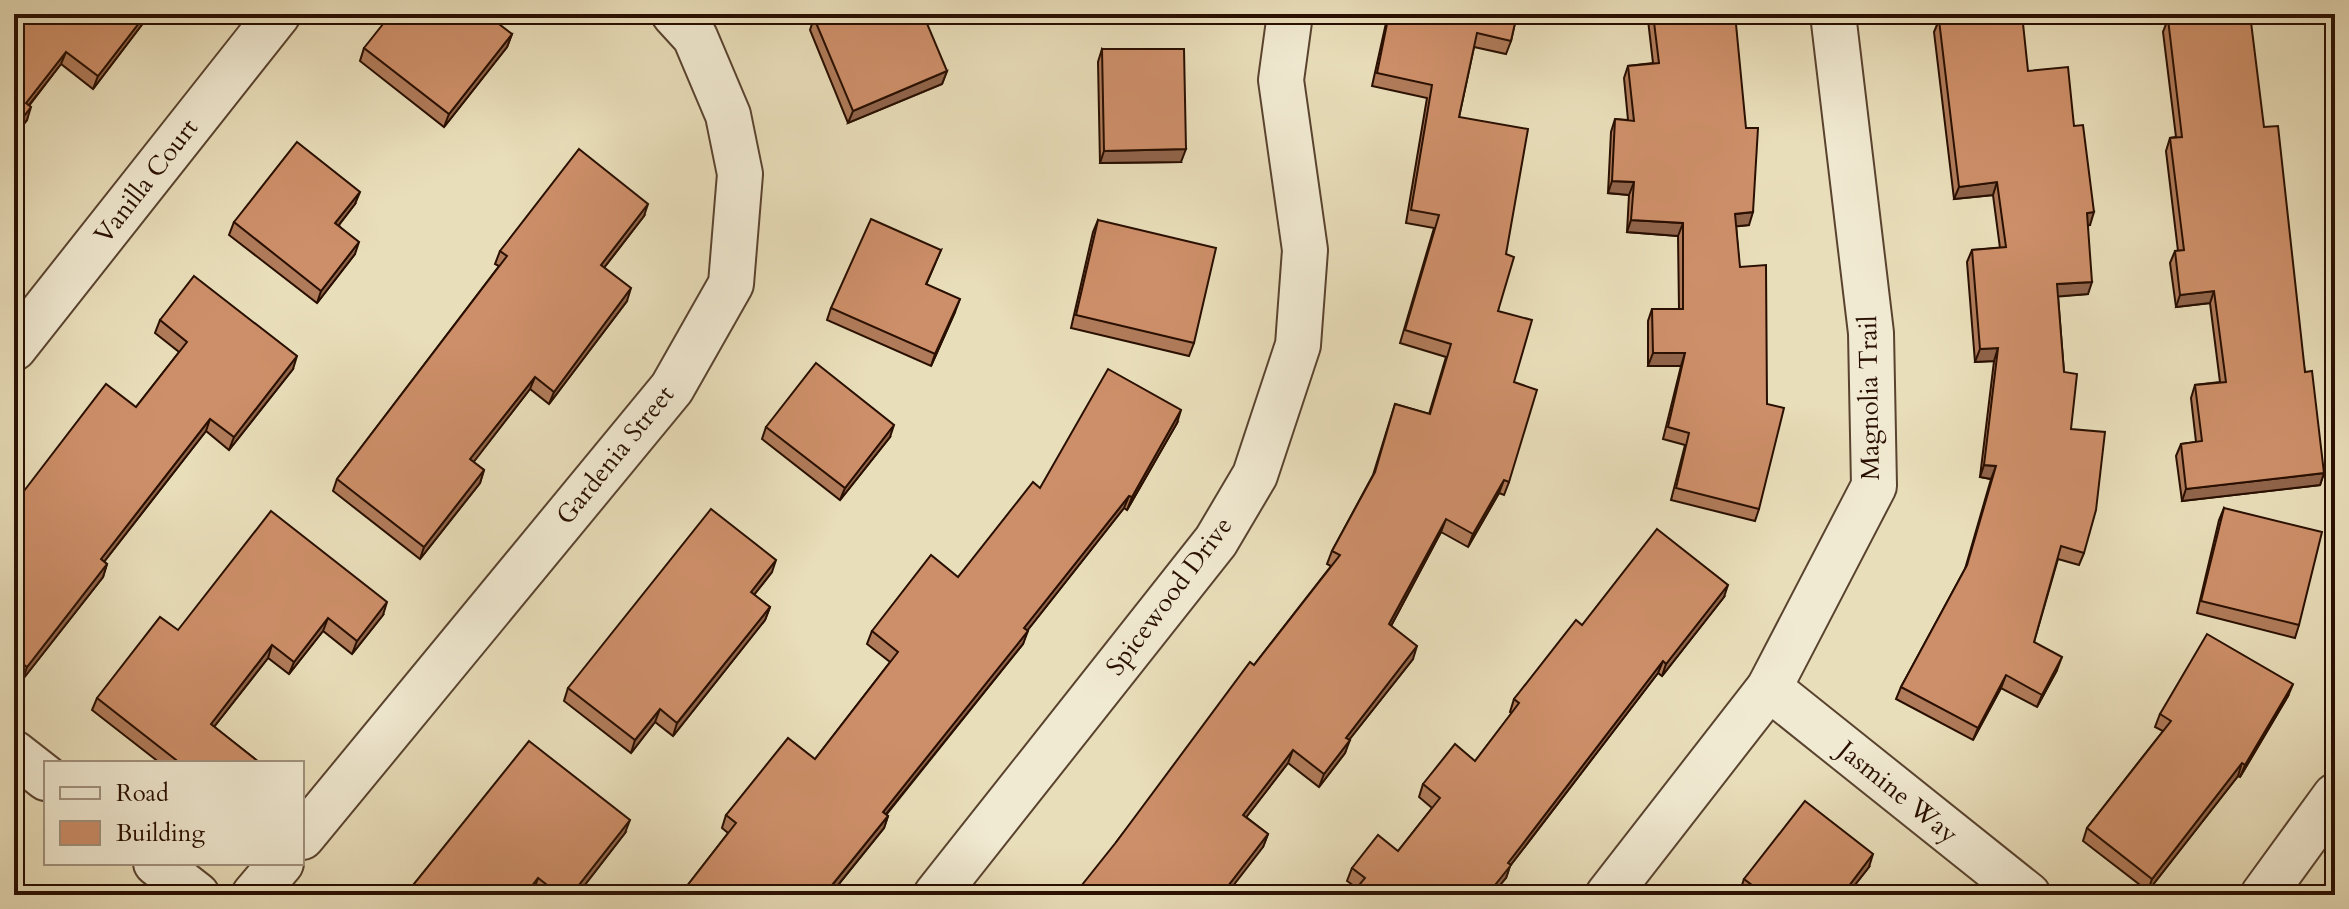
<svg xmlns="http://www.w3.org/2000/svg" width="2349" height="909" viewBox="0 0 2349 909" font-family="Cardo,serif">
	<rect width="100%" height="100%" fill="#e9deba"/>
	<filter id="stains"><feTurbulence type="fractalNoise" baseFrequency=".0025" numOctaves="4"/><feColorMatrix values="0 0 0 0 .2 0 0 0 0 .09 0 0 0 0 .02 0 0 0 .5 -.17"/></filter>
	<radialGradient id="worn" r=".72"><stop offset=".6" stop-color="#630" stop-opacity="0"/><stop offset="1" stop-color="#630" stop-opacity=".3"/></radialGradient>
	<g fill="none" stroke-linecap="round" stroke-linejoin="round">
		<defs>
			<g id="minor">
				<polyline points="14,348 278,14"/>
				<polyline points="1769,688 2028,895"/>
				<polyline points="14,753 46,778"/>
				<polyline points="302,837 672,388 731,284 740,174 728,115 695,37 674,14"/>
				<polyline points="156,863 197,895"/>
				<polyline points="254,895 281,863"/>
				<polyline points="936,895 1216,541 1255,475 1298,345 1305,250 1281,80 1290,14"/>
				<polyline points="1608,895 1769,688 1874,486 1871,333 1833,14"/>
				<polyline points="2263,895 2335,796"/>
			</g>
		</defs>
		<!-- minor casing -->
		<use href="#minor" stroke="#59432f" stroke-width="48"/>
		<!-- minor -->
		<use href="#minor" stroke="#f1ead2" stroke-width="44"/>
	</g>
	<!-- wall -->
	<g fill="#b07b5a" stroke="#290f01" stroke-width="2">
		<polygon points="14,14 150,14 93,89 61,64 29,106 27,120 14,136"/>
		<polygon points="1388,14 1517,14 1511,41 1506,54 1474,47 1459,117 1506,254 1498,311 1514,382 1509,482 1504,495 1499,493 1468,547 1441,532 1391,626 1413,659 1349,740 1345,753 1319,787 1288,763 1246,817 1268,834 1263,847 1117,841 1331,566 1327,564 1332,551 1373,475 1395,404 1429,414 1446,357 1400,343 1434,228 1406,223 1427,98 1372,86"/>
		<polygon points="1650,14 1735,14 1749,225 1736,226 1759,509 1755,521 1671,500 1685,445 1663,439 1681,366 1648,366 1648,321 1652,309 1679,309 1678,236 1627,232 1629,195 1608,193 1611,132 1615,119 1628,120 1624,78 1628,66 1653,63 1648,20"/>
		<polygon points="814,18 947,71 942,84 848,123 810,30"/>
		<polygon points="2168,19 2264,127 2305,372 2324,473 2320,485 2182,501 2176,456 2181,444 2196,442 2191,398 2195,385 2220,382 2210,303 2176,307 2170,263 2175,251 2178,251 2166,151 2170,138 2176,137 2163,32"/>
		<polygon points="1939,20 2028,71 2074,126 2090,225 2088,225 2088,294 2058,296 2064,372 2084,553 2079,565 2058,559 2034,642 2057,670 2037,707 2001,688 1973,740 1896,699 1901,687 1965,569 1991,479 1980,477 1994,361 1975,362 1967,262 1972,250 2000,248 1993,195 1954,199 1934,32"/>
		<polygon points="512,34 507,47 444,127 360,61 364,48"/>
		<polygon points="1102,49 1181,162 1100,163 1098,62"/>
		<polygon points="355,204 339,225 355,254 317,303 229,235 234,222"/>
		<polygon points="644,216 604,268 627,301 549,404 530,389 473,462 484,470 480,483 420,559 333,491 337,479 499,266 495,264 500,251"/>
		<polygon points="1098,220 1194,343 1189,356 1071,328 1093,232"/>
		<polygon points="941,250 926,285 955,312 931,366 827,320 831,308"/>
		<polygon points="160,320 293,369 229,450 206,431 104,562 107,564 103,577 23,679 14,673 14,504 136,407 179,352 155,333"/>
		<polygon points="1177,423 1127,510 1124,508 1027,631 1023,644 886,815 888,816 884,828 830,895 680,895 728,833 722,828 726,815 815,759 890,662 867,644 872,631 958,577 1040,488"/>
		<polygon points="766,427 890,437 840,500 762,439"/>
		<polygon points="2224,508 2299,625 2295,638 2197,613 2219,520"/>
		<polygon points="772,572 754,595 770,607 765,620 673,736 655,722 631,753 564,701 568,688"/>
		<polygon points="1724,597 1662,676 1658,673 1510,866 1506,878 1357,888 1347,881 1352,868 1398,851 1432,808 1419,797 1423,784 1475,761 1512,713 1510,712 1514,699 1582,625"/>
		<polygon points="383,615 352,654 323,631 289,674 268,658 214,727 260,763 160,763 92,710 97,698 178,630"/>
		<polygon points="2288,696 2240,777 2238,776 2148,891 2083,841 2087,828 2163,731 2155,727 2160,714"/>
		<polygon points="625,833 577,895 540,895 534,890 530,895 405,895"/>
		<polygon points="1869,867 1847,895 1744,895 1740,891 1744,879"/>
	</g>
	<!-- shaded-wall -->
	<g fill="#90644a" stroke="#290f01" stroke-width="2">
		<polygon points="146,14 150,14 93,89 98,76"/>
		<polygon points="512,34 507,47 444,127 449,114"/>
		<polygon points="66,52 61,64 21,115 26,103"/>
		<polygon points="947,71 942,84 848,123 853,111"/>
		<polygon points="31,107 27,120 14,136 14,129"/>
		<polygon points="1186,149 1181,162 1100,163 1104,151"/>
		<polygon points="1612,181 1634,182 1629,195 1608,193"/>
		<polygon points="1997,182 1993,195 1954,199 1959,187"/>
		<polygon points="360,192 355,204 331,235 335,223"/>
		<polygon points="648,204 644,216 596,278 601,265"/>
		<polygon points="1753,212 1749,225 1730,227 1735,214"/>
		<polygon points="2094,212 2090,225 2082,226 2087,213"/>
		<polygon points="1631,220 1683,223 1678,236 1627,232"/>
		<polygon points="359,242 355,254 317,303 321,291"/>
		<polygon points="2092,282 2088,294 2052,297 2057,284"/>
		<polygon points="631,288 627,301 549,404 554,392"/>
		<polygon points="2214,291 2210,303 2176,307 2180,295"/>
		<polygon points="960,299 955,312 931,366 935,354"/>
		<polygon points="1998,348 1994,361 1975,362 1980,349"/>
		<polygon points="1653,353 1685,353 1681,366 1648,366"/>
		<polygon points="297,356 293,369 229,450 234,437"/>
		<polygon points="535,377 530,389 466,472 470,459"/>
		<polygon points="1181,410 1177,423 1127,510 1132,497"/>
		<polygon points="210,419 206,431 96,572 101,559"/>
		<polygon points="894,425 890,437 840,500 845,488"/>
		<polygon points="1984,465 1996,466 1991,479 1980,477"/>
		<polygon points="484,470 480,483 420,559 424,547"/>
		<polygon points="2324,473 2320,485 2182,501 2186,489"/>
		<polygon points="1504,480 1499,493 1468,547 1473,534"/>
		<polygon points="1129,496 1124,508 1019,641 1024,628"/>
		<polygon points="1446,519 1441,532 1385,637 1389,624"/>
		<polygon points="776,560 772,572 746,605 751,592"/>
		<polygon points="107,564 103,577 23,679 27,667"/>
		<polygon points="1728,585 1724,597 1662,676 1666,664"/>
		<polygon points="387,602 383,615 352,654 357,641"/>
		<polygon points="770,607 765,620 673,736 677,723"/>
		<polygon points="328,618 323,631 289,674 294,662"/>
		<polygon points="1028,631 1023,644 878,824 883,812"/>
		<polygon points="272,645 268,658 206,737 211,724"/>
		<polygon points="1417,646 1413,659 1341,750 1346,738"/>
		<polygon points="2062,657 2057,670 2037,707 2042,695"/>
		<polygon points="1663,661 1658,673 1510,866 1506,878 1492,895 1487,895 1508,863"/>
		<polygon points="2006,675 2001,688 1973,740 1978,728"/>
		<polygon points="2293,684 2288,696 2240,777 2245,765"/>
		<polygon points="660,709 655,722 631,753 635,740"/>
		<polygon points="1350,740 1345,753 1319,787 1324,774"/>
		<polygon points="1293,750 1288,763 1238,828 1243,815"/>
		<polygon points="2242,763 2238,776 2148,891 2152,879"/>
		<polygon points="888,816 884,828 830,895 824,895"/>
		<polygon points="630,820 625,833 577,895 571,895"/>
		<polygon points="1268,834 1263,847 1226,895 1221,895"/>
		<polygon points="1873,854 1869,867 1847,895 1842,895"/>
		<polygon points="538,878 534,890 530,895 525,895"/>
	</g>
	<!-- building -->
	<g fill="#cd8f69" stroke="#290f01" stroke-width="2">
		<polygon points="14,14 146,14 98,76 66,52 26,103 31,107 14,129"/>
		<polygon points="391,14 486,14 512,34 449,114 364,48"/>
		<polygon points="824,14 923,14 947,71 853,111 814,18"/>
		<polygon points="1389,14 1517,14 1511,41 1477,33 1459,117 1528,129 1506,254 1514,257 1498,311 1532,320 1514,382 1537,390 1509,482 1504,480 1473,534 1446,519 1389,624 1417,646 1346,738 1350,740 1324,774 1293,750 1243,815 1268,834 1221,895 1074,895 1117,841 1250,662 1254,665 1340,555 1332,551 1375,472 1395,404 1430,414 1451,344 1405,330 1439,215 1411,210 1432,85 1377,73"/>
		<polygon points="1653,14 1735,14 1746,128 1758,128 1753,212 1735,214 1740,267 1766,265 1767,404 1784,408 1759,509 1676,488 1689,433 1668,427 1685,353 1653,353 1652,309 1683,309 1683,223 1631,220 1634,182 1612,181 1615,119 1634,121 1628,66 1659,63"/>
		<polygon points="1994,14 2022,14 2028,71 2068,67 2074,126 2083,125 2094,212 2087,213 2092,282 2057,284 2064,372 2077,374 2071,429 2105,432 2096,510 2084,553 2061,546 2034,642 2062,657 2042,695 2006,675 1978,728 1901,687 1967,565 1996,466 1984,465 1998,348 1980,349 1972,250 2006,247 1997,182 1959,187 1939,20"/>
		<polygon points="2212,14 2250,14 2264,127 2278,126 2305,372 2312,371 2324,473 2186,489 2181,444 2202,441 2195,385 2226,382 2214,291 2180,295 2175,251 2184,250 2170,138 2182,137 2168,19"/>
		<polygon points="1102,49 1184,49 1186,149 1104,151"/>
		<polygon points="297,142 360,192 335,223 359,242 321,291 234,222"/>
		<polygon points="579,149 648,204 601,265 631,288 554,392 535,377 470,459 484,470 424,547 337,479 507,256 500,251"/>
		<polygon points="871,219 941,250 926,284 960,299 935,354 831,308"/>
		<polygon points="1098,220 1216,248 1194,343 1076,315"/>
		<polygon points="194,276 297,356 234,437 210,419 101,559 107,564 27,667 14,657 14,504 106,384 136,407 187,342 160,320"/>
		<polygon points="816,363 894,425 845,488 766,427"/>
		<polygon points="1108,369 1181,410 1132,497 1129,496 1024,628 1028,631 883,812 888,816 824,895 680,895 736,823 726,815 788,738 815,759 898,652 872,631 931,555 958,577 1033,482 1040,488"/>
		<polygon points="2224,508 2322,532 2299,625 2201,601"/>
		<polygon points="711,509 776,560 751,592 770,607 677,723 660,709 635,740 568,688"/>
		<polygon points="271,511 387,602 357,641 328,618 294,662 272,645 211,724 260,763 180,763 97,698 160,617 178,630"/>
		<polygon points="1657,529 1728,585 1666,664 1663,661 1508,863 1511,865 1487,895 1351,895 1365,878 1352,868 1378,835 1398,851 1440,798 1423,784 1455,744 1475,761 1519,703 1514,699 1576,620 1582,625"/>
		<polygon points="2207,634 2293,684 2245,765 2242,763 2152,879 2087,828 2171,721 2160,714"/>
		<polygon points="529,741 630,820 571,895 560,895 538,878 525,895 405,895"/>
		<polygon points="1805,801 1873,854 1842,895 1765,895 1744,879"/>
	</g>
	<g text-anchor="middle" dominant-baseline="central" stroke-width="6" stroke-linejoin="round" paint-order="stroke">
		<!-- street labels -->
		<g font-size="26" fill="#290f01" stroke="#f1ead2">
			<text transform="translate(146 181) rotate(-52)">Vanilla Court</text>
			<text transform="translate(1869 398) rotate(-91)">Magnolia Trail</text>
			<text transform="translate(615 455) rotate(-51)">Gardenia Street</text>
			<text transform="translate(1169 596) rotate(-53)">Spicewood Drive</text>
			<text transform="translate(1898 792) rotate(39)">Jasmine Way</text>
		</g>
	</g>
	<!-- margin -->
	<rect width="2349" height="909" fill="none" stroke="#e9deba" stroke-width="48"/>
	<rect x="16" y="16" width="2317" height="877" fill="none" stroke="#290f01" stroke-width="4"/>
	<rect x="24" y="24" width="2301" height="861" fill="none" stroke="#290f01" stroke-width="2"/>
	<!-- legend -->
	<rect x="44" y="761" width="260" height="104" fill="#f1ead2" stroke="#a1927e" stroke-width="2"/>
	<rect x="60" y="787" width="40" height="12" fill="#f1ead2" stroke="#a1927e" stroke-width="2"/>
	<text x="116" y="801" font-size="24" fill="#290f01">Road</text>
	<rect x="60" y="821" width="40" height="24" fill="#cd8f69" stroke="#a1927e" stroke-width="2"/>
	<text x="116" y="841" font-size="24" fill="#290f01">Building</text>
	<rect width="100%" height="100%" filter="url(#stains)"/>
	<rect width="100%" height="100%" fill="url(#worn)"/>
</svg>
